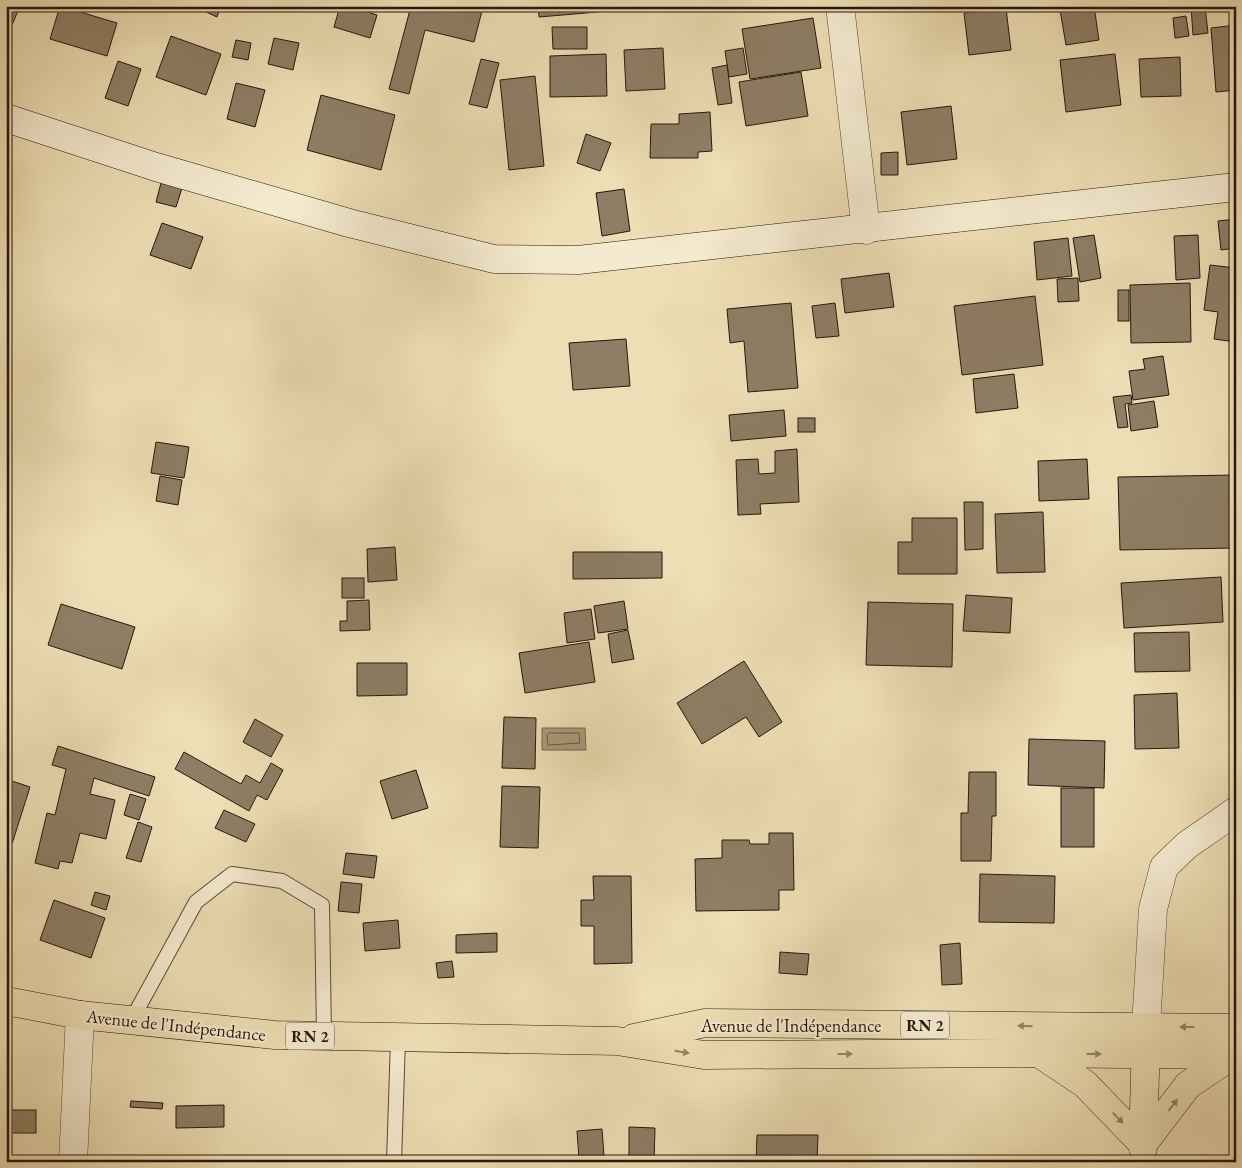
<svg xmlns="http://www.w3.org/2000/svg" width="1242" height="1168" viewBox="0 0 1242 1168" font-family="'EB Garamond',serif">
	<rect width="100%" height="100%" fill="#eedeb5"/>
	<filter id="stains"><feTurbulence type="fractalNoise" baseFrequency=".004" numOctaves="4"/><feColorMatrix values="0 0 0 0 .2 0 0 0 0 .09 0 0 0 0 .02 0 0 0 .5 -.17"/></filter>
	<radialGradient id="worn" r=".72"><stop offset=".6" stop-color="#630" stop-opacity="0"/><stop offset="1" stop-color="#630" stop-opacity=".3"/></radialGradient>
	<!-- water -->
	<polygon fill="#aa9a7c" stroke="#766550" points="542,728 585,728 586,750 542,750"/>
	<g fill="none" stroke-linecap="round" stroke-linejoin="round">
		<!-- shore -->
		<polygon stroke="#685845" stroke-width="1" points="549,733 579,733 580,743 548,745 547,736"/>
	</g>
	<!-- building -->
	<g fill="#8e7e65" stroke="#27160e">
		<polygon points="6,6 20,6 12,25 6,23"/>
		<polygon points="60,6 117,23 107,56 50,39"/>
		<polygon points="193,6 221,6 217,17"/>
		<polygon points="340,6 349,6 377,15 370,38 334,27"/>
		<polygon points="411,6 483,7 474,42 425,30 409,94 389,89"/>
		<polygon points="538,6 597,6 598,12 539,17"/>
		<polygon points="620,6 655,6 655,7 620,9"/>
		<polygon points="946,6 974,6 946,10"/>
		<polygon points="1084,6 1094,6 1099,40 1066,45 1060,10"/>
		<polygon points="1191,6 1205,6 1208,33 1193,35"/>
		<polygon points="1006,8 1011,50 969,55 964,13"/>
		<polygon points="1186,16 1189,36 1175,38 1173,18"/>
		<polygon points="813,18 821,68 750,79 742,29"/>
		<polygon points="1236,25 1236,90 1216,92 1211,28"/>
		<polygon points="552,27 587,27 587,49 553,49"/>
		<polygon points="171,36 221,54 206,95 156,77"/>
		<polygon points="274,38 299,43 293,70 268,64"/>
		<polygon points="236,40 251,43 248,60 232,57"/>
		<polygon points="663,48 665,89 626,91 624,50"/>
		<polygon points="743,48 747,74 729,77 725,51"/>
		<polygon points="606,54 607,96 550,97 550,56"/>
		<polygon points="1115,54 1121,105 1066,112 1060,60"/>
		<polygon points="1180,57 1181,96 1141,97 1139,59"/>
		<polygon points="481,59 499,63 487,108 469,104"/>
		<polygon points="118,61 141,69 128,106 105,98"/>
		<polygon points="727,65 732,103 718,105 712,68"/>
		<polygon points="801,72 808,116 746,126 739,82"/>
		<polygon points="535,76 544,166 509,170 500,80"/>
		<polygon points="236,83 265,90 255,127 227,119"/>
		<polygon points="321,95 395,115 381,170 307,150"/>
		<polygon points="951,106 957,159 907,165 901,112"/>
		<polygon points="710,112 712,151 698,152 698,158 650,158 651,124 679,124 679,114"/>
		<polygon points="586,134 611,143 600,171 577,163"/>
		<polygon points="898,152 898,175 881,175 881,153"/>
		<polygon points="161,183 182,188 176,207 156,202"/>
		<polygon points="624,189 630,231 602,236 596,193"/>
		<polygon points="1236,219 1236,248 1221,250 1218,221"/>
		<polygon points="162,223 203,237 191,269 150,255"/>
		<polygon points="1094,235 1101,278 1080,282 1073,238"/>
		<polygon points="1198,235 1200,278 1176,280 1174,236"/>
		<polygon points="1068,238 1072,276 1037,280 1034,242"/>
		<polygon points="1210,265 1236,268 1236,342 1214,339 1218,312 1204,310"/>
		<polygon points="889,273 894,307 845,313 841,279"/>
		<polygon points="1078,278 1079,301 1058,302 1057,279"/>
		<polygon points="1190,283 1191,342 1131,343 1130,285"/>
		<rect x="1118" y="290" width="11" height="31"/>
		<polygon points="1035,296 1043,365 962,375 954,306"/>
		<polygon points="791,303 798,388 748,392 744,341 730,343 727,309"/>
		<polygon points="835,303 839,336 816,338 812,306"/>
		<polygon points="626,339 630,386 573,390 569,343"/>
		<polygon points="1163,356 1169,395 1133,400 1129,371 1145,369 1143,359"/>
		<polygon points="1014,374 1018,408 976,413 973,379"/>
		<polygon points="1131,395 1132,403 1125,404 1128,427 1118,428 1113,397"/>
		<polygon points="1154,401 1158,427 1131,431 1128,405"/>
		<polygon points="784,410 786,436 731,441 729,415"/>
		<rect x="798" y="418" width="17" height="14"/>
		<polygon points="156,442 189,447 184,478 151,473"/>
		<polygon points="797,449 799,502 760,504 761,514 738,515 736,460 758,459 759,474 775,473 775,451"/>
		<polygon points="1087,459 1089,499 1039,501 1038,461"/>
		<polygon points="1236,475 1236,548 1120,550 1118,477"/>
		<polygon points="160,476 182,480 178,505 156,501"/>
		<polygon points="964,502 983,502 983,549 965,550"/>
		<polygon points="1043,512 1045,572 997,573 995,514"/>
		<polygon points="912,518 957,518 957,574 898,574 898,542 912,542"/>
		<polygon points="395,547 397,580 368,582 367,549"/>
		<polygon points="573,552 662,552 662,578 573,579"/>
		<polygon points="1221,577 1223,622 1124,628 1121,583"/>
		<rect x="342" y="578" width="22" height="20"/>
		<polygon points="966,595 1012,598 1010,633 963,631"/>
		<polygon points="369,600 370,630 340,631 340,621 347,621 347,601"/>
		<polygon points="624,601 628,629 598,633 594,606"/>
		<polygon points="868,602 953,604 952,667 866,665"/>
		<polygon points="61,604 135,627 122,669 48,645"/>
		<polygon points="591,609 595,639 567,643 564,613"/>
		<polygon points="628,630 634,659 612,663 608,634"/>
		<polygon points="1189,632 1190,671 1135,672 1134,633"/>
		<polygon points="589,642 595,682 525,693 519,653"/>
		<polygon points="744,661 782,722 759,737 746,717 702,744 677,703"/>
		<polygon points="357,663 407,663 407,695 357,696"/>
		<polygon points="1177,693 1179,748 1135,749 1134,695"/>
		<polygon points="504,717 536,718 535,769 502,768"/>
		<polygon points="255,719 283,735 271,757 243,742"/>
		<polygon points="1029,739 1105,741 1104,788 1028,785"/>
		<polygon points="58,746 155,777 149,796 94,778 90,794 115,800 106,839 80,833 72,863 60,861 58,869 35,863 47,813 55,815 66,769 52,765"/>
		<polygon points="184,752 241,784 246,775 260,783 271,763 283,770 267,800 257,795 249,811 175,769"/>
		<polygon points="416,770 428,808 392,819 380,781"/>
		<polygon points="969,772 996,772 996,816 992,816 991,861 961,861 961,813 968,813"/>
		<polygon points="6,779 30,787 12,844 6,842"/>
		<polygon points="502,786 540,787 538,848 500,847"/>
		<rect x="1061" y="788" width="33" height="59"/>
		<polygon points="130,794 146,799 139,820 124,815"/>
		<polygon points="224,810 255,824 246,842 215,828"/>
		<polygon points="138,822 152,827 141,862 126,858"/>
		<polygon points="769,833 793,833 794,890 779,890 779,910 696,911 695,859 722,858 722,840 749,840 750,844 769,844"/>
		<polygon points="346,853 377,856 374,878 343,874"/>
		<polygon points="980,874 1055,876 1054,923 979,922"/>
		<polygon points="593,876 631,876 632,963 594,964 594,926 581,926 581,900 594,900"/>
		<polygon points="341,882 362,884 359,913 338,911"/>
		<polygon points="95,892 110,896 106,910 91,905"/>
		<polygon points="54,900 105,918 91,958 40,940"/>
		<polygon points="398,920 400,948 365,951 363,923"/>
		<polygon points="497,933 497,952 456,953 456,935"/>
		<polygon points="960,943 962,984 942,985 940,945"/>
		<polygon points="780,952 809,954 807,975 779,973"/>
		<polygon points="452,961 454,977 438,978 436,963"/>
		<polygon points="131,1101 163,1103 162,1109 130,1107"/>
		<polygon points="224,1105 224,1127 176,1128 176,1106"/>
		<rect x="6" y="1110" width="30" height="23"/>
		<polygon points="629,1127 655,1128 654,1162 629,1162"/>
		<polygon points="602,1129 604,1156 579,1158 577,1131"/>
		<polygon points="757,1135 818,1135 817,1162 756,1162"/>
	</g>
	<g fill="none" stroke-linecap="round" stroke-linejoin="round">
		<defs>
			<g id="lane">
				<polyline points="131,1021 196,902 232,874 282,881 322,905 324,1036"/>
				<polyline points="394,1162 398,1039"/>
			</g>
			<g id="street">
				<polyline points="840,6 866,230"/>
				<polyline points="1146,1027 1153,909 1164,867 1187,845 1236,811"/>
				<polyline points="73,1162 80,1015"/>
			</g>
			<polyline id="secondary" points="6,118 156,167 349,223 494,259 578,260 1236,187"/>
			<g id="primary">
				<polyline points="6,1001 80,1015 275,1035 617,1041 704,1055 1020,1053 1236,1055"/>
				<polyline points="634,1038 705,1023 1236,1028"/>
				<polyline points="1040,1054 1085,1084 1143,1144 1188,1085 1233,1055"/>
				<polyline points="1143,1148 1146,1036"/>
			</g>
		</defs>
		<!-- lane casing -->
		<use href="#lane" stroke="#594838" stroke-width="16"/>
		<!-- street casing -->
		<use href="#street" stroke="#594838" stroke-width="29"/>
		<!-- secondary casing -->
		<use href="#secondary" stroke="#27160e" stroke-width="29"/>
		<!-- primary casing -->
		<use href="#primary" stroke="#27160e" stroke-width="29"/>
		<!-- lane -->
		<use href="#lane" stroke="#f4eacf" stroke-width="14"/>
		<!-- street -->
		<use href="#street" stroke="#f4eacf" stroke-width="28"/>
		<!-- secondary -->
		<use href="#secondary" stroke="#f4eacf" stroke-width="28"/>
		<!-- primary -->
		<use href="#primary" stroke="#eedeb5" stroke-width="28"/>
	</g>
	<!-- one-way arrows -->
	<defs><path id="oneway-solid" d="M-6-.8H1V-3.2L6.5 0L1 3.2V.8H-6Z" transform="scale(1.25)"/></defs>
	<g fill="#94846a">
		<use href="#oneway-solid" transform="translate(1025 1026) rotate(-179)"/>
		<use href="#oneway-solid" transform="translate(1187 1027) rotate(-180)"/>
		<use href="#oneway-solid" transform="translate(682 1052) rotate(9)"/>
		<use href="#oneway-solid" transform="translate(845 1054)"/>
		<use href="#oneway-solid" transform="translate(1094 1054)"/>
		<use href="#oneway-solid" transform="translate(1173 1105) rotate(-52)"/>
		<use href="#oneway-solid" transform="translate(1118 1118) rotate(46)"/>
	</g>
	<g text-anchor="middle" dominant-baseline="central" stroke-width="4" stroke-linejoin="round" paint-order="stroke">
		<!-- shield labels -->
		<g fill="#f4eacf" stroke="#645648" stroke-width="1">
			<rect x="901" y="1011.5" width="48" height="27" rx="4"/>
			<rect x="286" y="1022.5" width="48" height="27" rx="4"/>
		</g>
		<g font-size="16" font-weight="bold" fill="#27160e">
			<text x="925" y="1025">RN 2</text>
			<text x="310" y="1036">RN 2</text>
		</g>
		<!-- street labels -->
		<g font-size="18" fill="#27160e" stroke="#f4eacf">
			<text transform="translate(176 1025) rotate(6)">Avenue de l'Indépendance</text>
			<text x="791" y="1025">Avenue de l'Indépendance</text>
		</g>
	</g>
	<!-- margin -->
	<rect width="1242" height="1168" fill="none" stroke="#eedeb5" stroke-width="25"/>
	<rect x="8" y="8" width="1227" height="1153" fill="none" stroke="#27160e" stroke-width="2.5"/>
	<rect x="12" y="12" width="1217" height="1143" fill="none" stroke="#27160e"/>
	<rect width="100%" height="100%" filter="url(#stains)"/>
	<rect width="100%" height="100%" fill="url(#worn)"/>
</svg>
